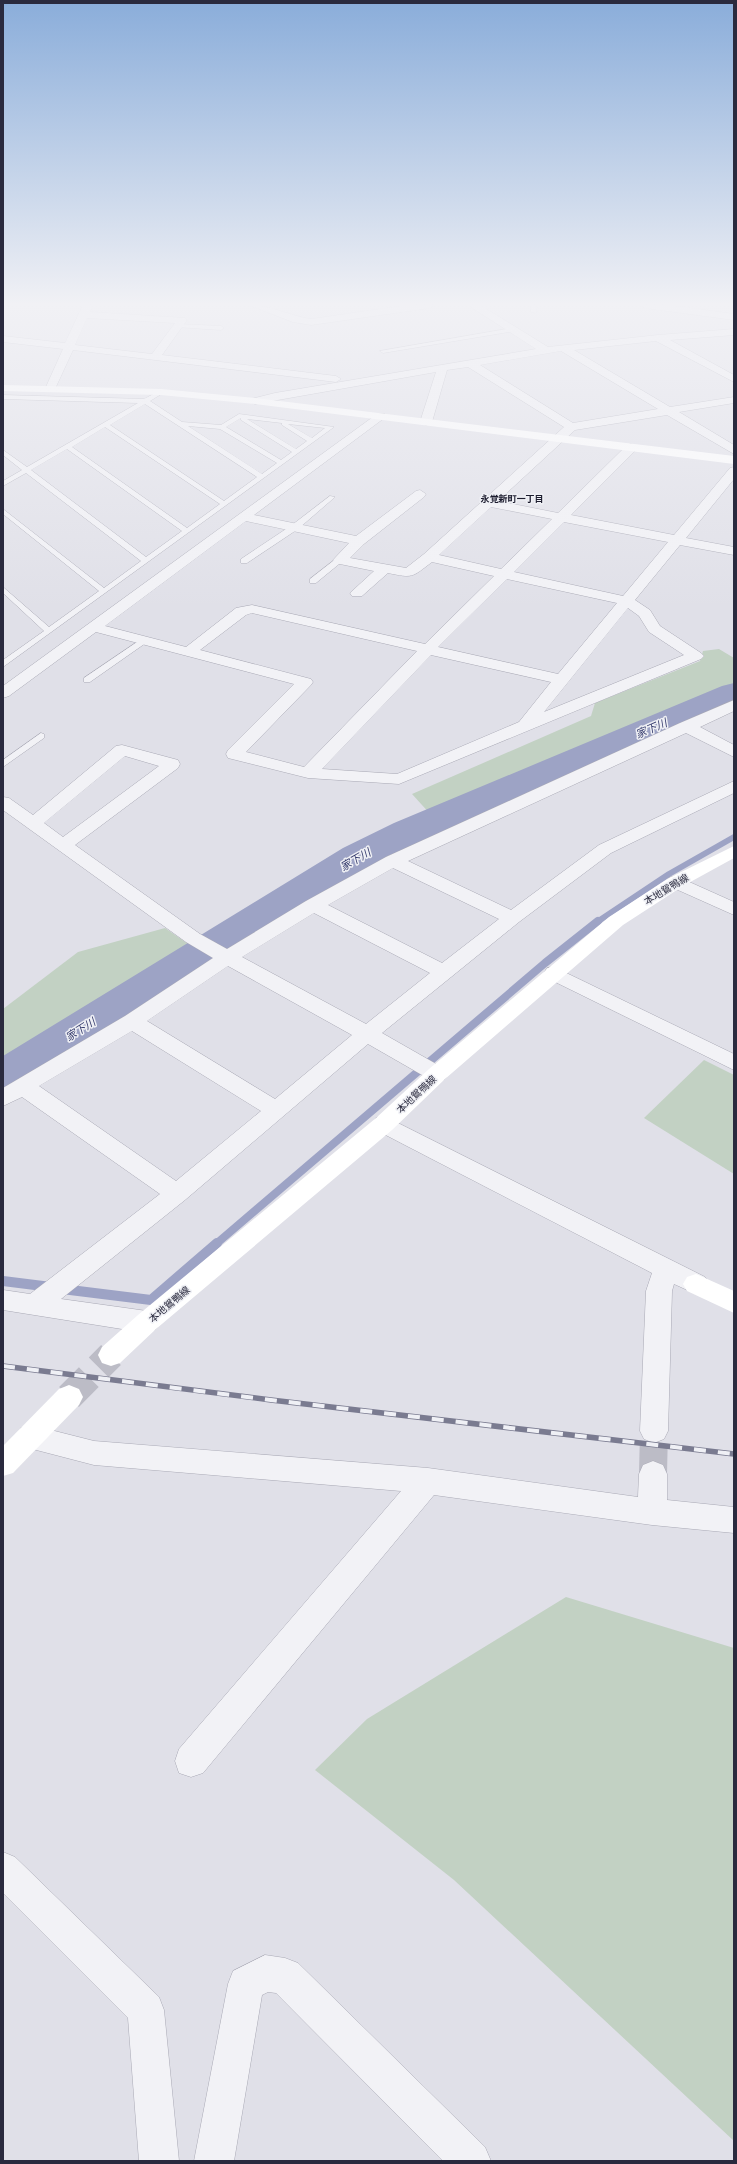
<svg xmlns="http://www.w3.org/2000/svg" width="737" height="2164" viewBox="0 0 737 2164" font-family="Barlow,'Noto Sans JP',sans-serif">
	<rect width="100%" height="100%" fill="#e0e0e8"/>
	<!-- green -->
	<g fill="#c2d1c3">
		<polygon points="719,649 734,658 734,686 432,816 412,794 591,716 595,703 700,661 703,651"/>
		<polygon points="165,928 197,950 45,1046 3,1070 3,1009 78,952"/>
		<polygon points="704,1060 734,1075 734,1174 644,1118"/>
		<polygon points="566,1597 734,1648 734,2141 454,1880 315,1770 367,1719"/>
	</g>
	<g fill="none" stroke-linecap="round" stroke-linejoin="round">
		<!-- stream-far2 -->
		<polyline stroke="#9da3c5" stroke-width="6" points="597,922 669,874 734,837"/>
		<!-- stream-far1 -->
		<polyline stroke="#9da3c5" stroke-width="8" points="216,1244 545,963 598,921"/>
		<!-- stream -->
		<g stroke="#9da3c5" stroke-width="10">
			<polyline points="3,1281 51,1287"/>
			<polyline points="62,1289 151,1300 217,1243"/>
		</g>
		<!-- river -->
		<polygon fill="#9da3c5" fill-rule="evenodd" points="734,683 734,705 388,856 283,920 65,1062 20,1089 3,1094 3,1056 343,848 394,823 722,686"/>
		<!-- street-tunnel -->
		<polyline stroke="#bcbcc6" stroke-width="28" stroke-dasharray="28 14" stroke-linecap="butt" points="653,1474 654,1431"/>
		<!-- secondary-tunnel -->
		<polyline stroke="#bcbcc6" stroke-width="28" stroke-dasharray="28 14" stroke-linecap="butt" points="69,1397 111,1355"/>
		<defs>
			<g id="lane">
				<polygon points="531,305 537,305 536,313 531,312"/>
				<polygon points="178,324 221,326 224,328 221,330 176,327"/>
				<polygon points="513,328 515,331 383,353 380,351"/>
				<path d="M 161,390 L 163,393 L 150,401 L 182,422 L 221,425 L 239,414 L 334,427 L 3,667 L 3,660 L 44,631 L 3,593 L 3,587 L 49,627 L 99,591 L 3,514 L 3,509 L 104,588 L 141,561 L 26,473 L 3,486 L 3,481 L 22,470 L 3,455 L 3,450 L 27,467 L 138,403 L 3,399 L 3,395 L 144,399 ZM 145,404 L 257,477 L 224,501 L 110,425 ZM 241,418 L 241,420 L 292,452 L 281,460 L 226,427 ZM 247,419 L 282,423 L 282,425 L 307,441 L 296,449 ZM 288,424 L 325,428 L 312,438 ZM 188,426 L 220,429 L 277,463 L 262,474 ZM 105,427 L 220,504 L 187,528 L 72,447 ZM 67,449 L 182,531 L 146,557 L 31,470 Z"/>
				<polygon points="330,496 335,497 298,529 247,563 241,563 241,559 292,525"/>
				<polygon points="337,558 344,560 316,583 310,583 310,579"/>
				<polygon points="143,638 150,640 90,682 84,682 84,678"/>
				<polygon points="41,733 44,734 44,738 3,767 3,760"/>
			</g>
			<g id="street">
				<path d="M 83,305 L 93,305 L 90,312 L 185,318 L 187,320 L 162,355 L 336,376 L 341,379 L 336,382 L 73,350 L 55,389 L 54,391 L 46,391 L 45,389 L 63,349 L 3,342 L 3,336 L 65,343 ZM 87,318 L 175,323 L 152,354 L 75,345 Z"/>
				<path d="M 249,305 C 271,305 290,316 311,319 L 409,305 L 435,305 L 430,308 L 311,325 L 293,322 Z"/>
				<path d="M 468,305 L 480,305 L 548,347 L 658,335 L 734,329 L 734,335 L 670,340 L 734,375 L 734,382 L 656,341 L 574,350 L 670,407 L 734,397 L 734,403 L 679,412 L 734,445 L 734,454 L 667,415 L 575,430 L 498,501 L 558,513 L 627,445 L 631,444 L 637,448 L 635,451 L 571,515 L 674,535 L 730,468 L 734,467 L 734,479 L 686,538 L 734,547 L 734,555 L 680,545 L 635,600 L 650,610 L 660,626 L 701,653 L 704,656 L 701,659 L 399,784 L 308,778 L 228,758 L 226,754 L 228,750 L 294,684 L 96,632 L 9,696 L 3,698 L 3,686 L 377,414 L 385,414 L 387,416 L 254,515 L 356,536 L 416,491 L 420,490 L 426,494 L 424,497 L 364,544 L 350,558 L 406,568 L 424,554 L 564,427 L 468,367 L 447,370 L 432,422 L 426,425 L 420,422 L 436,372 L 255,404 L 249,401 L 251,399 L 275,393 L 536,349 ZM 561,351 L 658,409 L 573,423 L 480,365 ZM 491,507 L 552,519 L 501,569 L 439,555 ZM 246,521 L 349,543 L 333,560 L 335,563 L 374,571 L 350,593 L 352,596 L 362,596 L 388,573 C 413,578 411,578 432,562 L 494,576 L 425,644 L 252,605 L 236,608 L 186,647 L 105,626 ZM 564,522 L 668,542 L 623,596 L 514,572 ZM 507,579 L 617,603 L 558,674 L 438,647 ZM 628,608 L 639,616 L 649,632 L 684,655 L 544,712 ZM 252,613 L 417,651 L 304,767 L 246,752 L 311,685 L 313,682 L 311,679 L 200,650 L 246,615 ZM 431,655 L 551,682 L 519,722 L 397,774 L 322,769 Z"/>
				<polygon points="640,305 668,305 734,314 734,320 645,308"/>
				<path d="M 734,700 L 734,711 L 700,727 L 734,745 L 734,757 L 686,733 L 408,861 L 511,910 L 599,845 L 734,781 L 734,793 L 611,853 L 519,922 L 382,1033 L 445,1069 L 448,1074 L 445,1079 L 437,1082 L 429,1079 L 368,1044 L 185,1200 L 61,1299 L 147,1311 L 156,1315 L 160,1322 L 156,1329 L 147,1333 L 3,1310 L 3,1290 L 30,1294 L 160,1194 L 22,1097 L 3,1106 L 3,1088 L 125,1016 L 213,958 L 186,942 L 3,810 L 3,797 L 9,798 L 33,815 L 116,746 L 122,745 L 178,760 L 180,764 L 178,768 L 75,845 L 200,934 L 227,949 L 306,901 L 386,857 L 680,723 ZM 125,756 L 159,766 L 63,837 L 44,823 ZM 393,868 L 499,919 L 442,963 L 328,905 ZM 314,913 L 430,973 L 366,1024 L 242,957 ZM 228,966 L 352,1035 L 275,1099 L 147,1021 ZM 132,1031 L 261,1111 L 176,1181 L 39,1086 Z"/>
				<polygon points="676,876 734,902 734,915 669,886 667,882 669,878"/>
				<polygon points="554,967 734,1054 734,1070 547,978 544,973 547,968"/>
				<polygon points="384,1116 705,1277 709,1284 705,1291 696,1294 674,1284 672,1291 668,1431 664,1439 654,1443 644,1439 640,1431 646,1291 652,1273 376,1130 373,1124 376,1118"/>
				<polygon points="31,1425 94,1441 428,1468 638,1497 639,1474 643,1465 653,1461 663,1465 667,1474 667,1500 734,1507 734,1533 652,1525 434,1495 203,1773 191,1777 179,1773 175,1761 179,1749 401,1491 94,1465 21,1446 17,1437 21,1428"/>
				<polygon points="3,1852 15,1857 159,1997 164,2010 179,2161 139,2161 128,2018 3,1893"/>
				<polygon points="265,1955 285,1958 298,1963 485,2147 491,2161 443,2161 276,1993 268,1992 262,1995 234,2161 194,2161 228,1984 233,1971"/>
			</g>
		</defs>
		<!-- lane casing -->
		<use href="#lane" stroke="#a9a9b5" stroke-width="1"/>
		<!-- street casing -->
		<use href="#street" stroke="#a9a9b5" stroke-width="1"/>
		<!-- lane -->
		<use href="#lane" fill="#f2f2f6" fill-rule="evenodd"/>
		<!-- street -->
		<use href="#street" fill="#f2f2f6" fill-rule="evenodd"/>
		<!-- secondary -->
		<g fill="#fff" fill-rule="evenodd">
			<polygon points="3,385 161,389 255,398 734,456 734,464 255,404 161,395 3,391"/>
			<polygon points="734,846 734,858 683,886 623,925 445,1079 392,1130 156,1329 120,1363 111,1366 102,1363 98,1355 102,1347 138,1315 376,1118 429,1069 609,917 669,878"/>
			<polygon points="696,1274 734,1291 734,1313 687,1291 683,1284 687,1277"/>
			<polygon points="69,1385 79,1389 83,1397 79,1405 13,1473 3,1476 3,1446 59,1389"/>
		</g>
		<defs>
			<polyline id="rail" points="3,1366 271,1400 734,1454"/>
		</defs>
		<!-- rail casing -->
		<use href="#rail" stroke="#7a7b90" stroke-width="5.5"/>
		<!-- rail -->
		<use href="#rail" stroke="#eff0f5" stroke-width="4" stroke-dasharray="12" stroke-linecap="butt"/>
	</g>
	<!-- sky -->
	<linearGradient id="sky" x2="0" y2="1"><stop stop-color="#8aadda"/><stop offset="0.5" stop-color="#f1f1f5"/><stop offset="1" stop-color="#f1f1f5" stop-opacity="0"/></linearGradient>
	<rect width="737" height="608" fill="url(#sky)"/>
	<g text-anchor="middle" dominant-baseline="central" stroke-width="3" stroke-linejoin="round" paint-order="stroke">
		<!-- far-neighbourhood labels -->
		<g font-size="9" font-weight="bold" fill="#1c1c2e" stroke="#eff0f5">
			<text x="512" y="498">永覚新町一丁目</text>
		</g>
		<!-- street labels -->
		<g font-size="10" fill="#2a2a3e" stroke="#eff0f5">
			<text transform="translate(666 889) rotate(-31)">本地鴛鴨線</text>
			<text transform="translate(416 1094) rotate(-43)">本地鴛鴨線</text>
			<text transform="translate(169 1304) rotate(-40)">本地鴛鴨線</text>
		</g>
		<!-- water labels -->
		<g font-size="11" font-style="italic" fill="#373d6e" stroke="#eff0f5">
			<text transform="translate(651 728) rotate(-23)">家下川</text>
			<text transform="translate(355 859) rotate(-30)">家下川</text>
			<text transform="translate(80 1029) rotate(-32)">家下川</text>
		</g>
	</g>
	<!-- border -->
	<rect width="737" height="2164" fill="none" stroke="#2a2a3e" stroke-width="8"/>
</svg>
